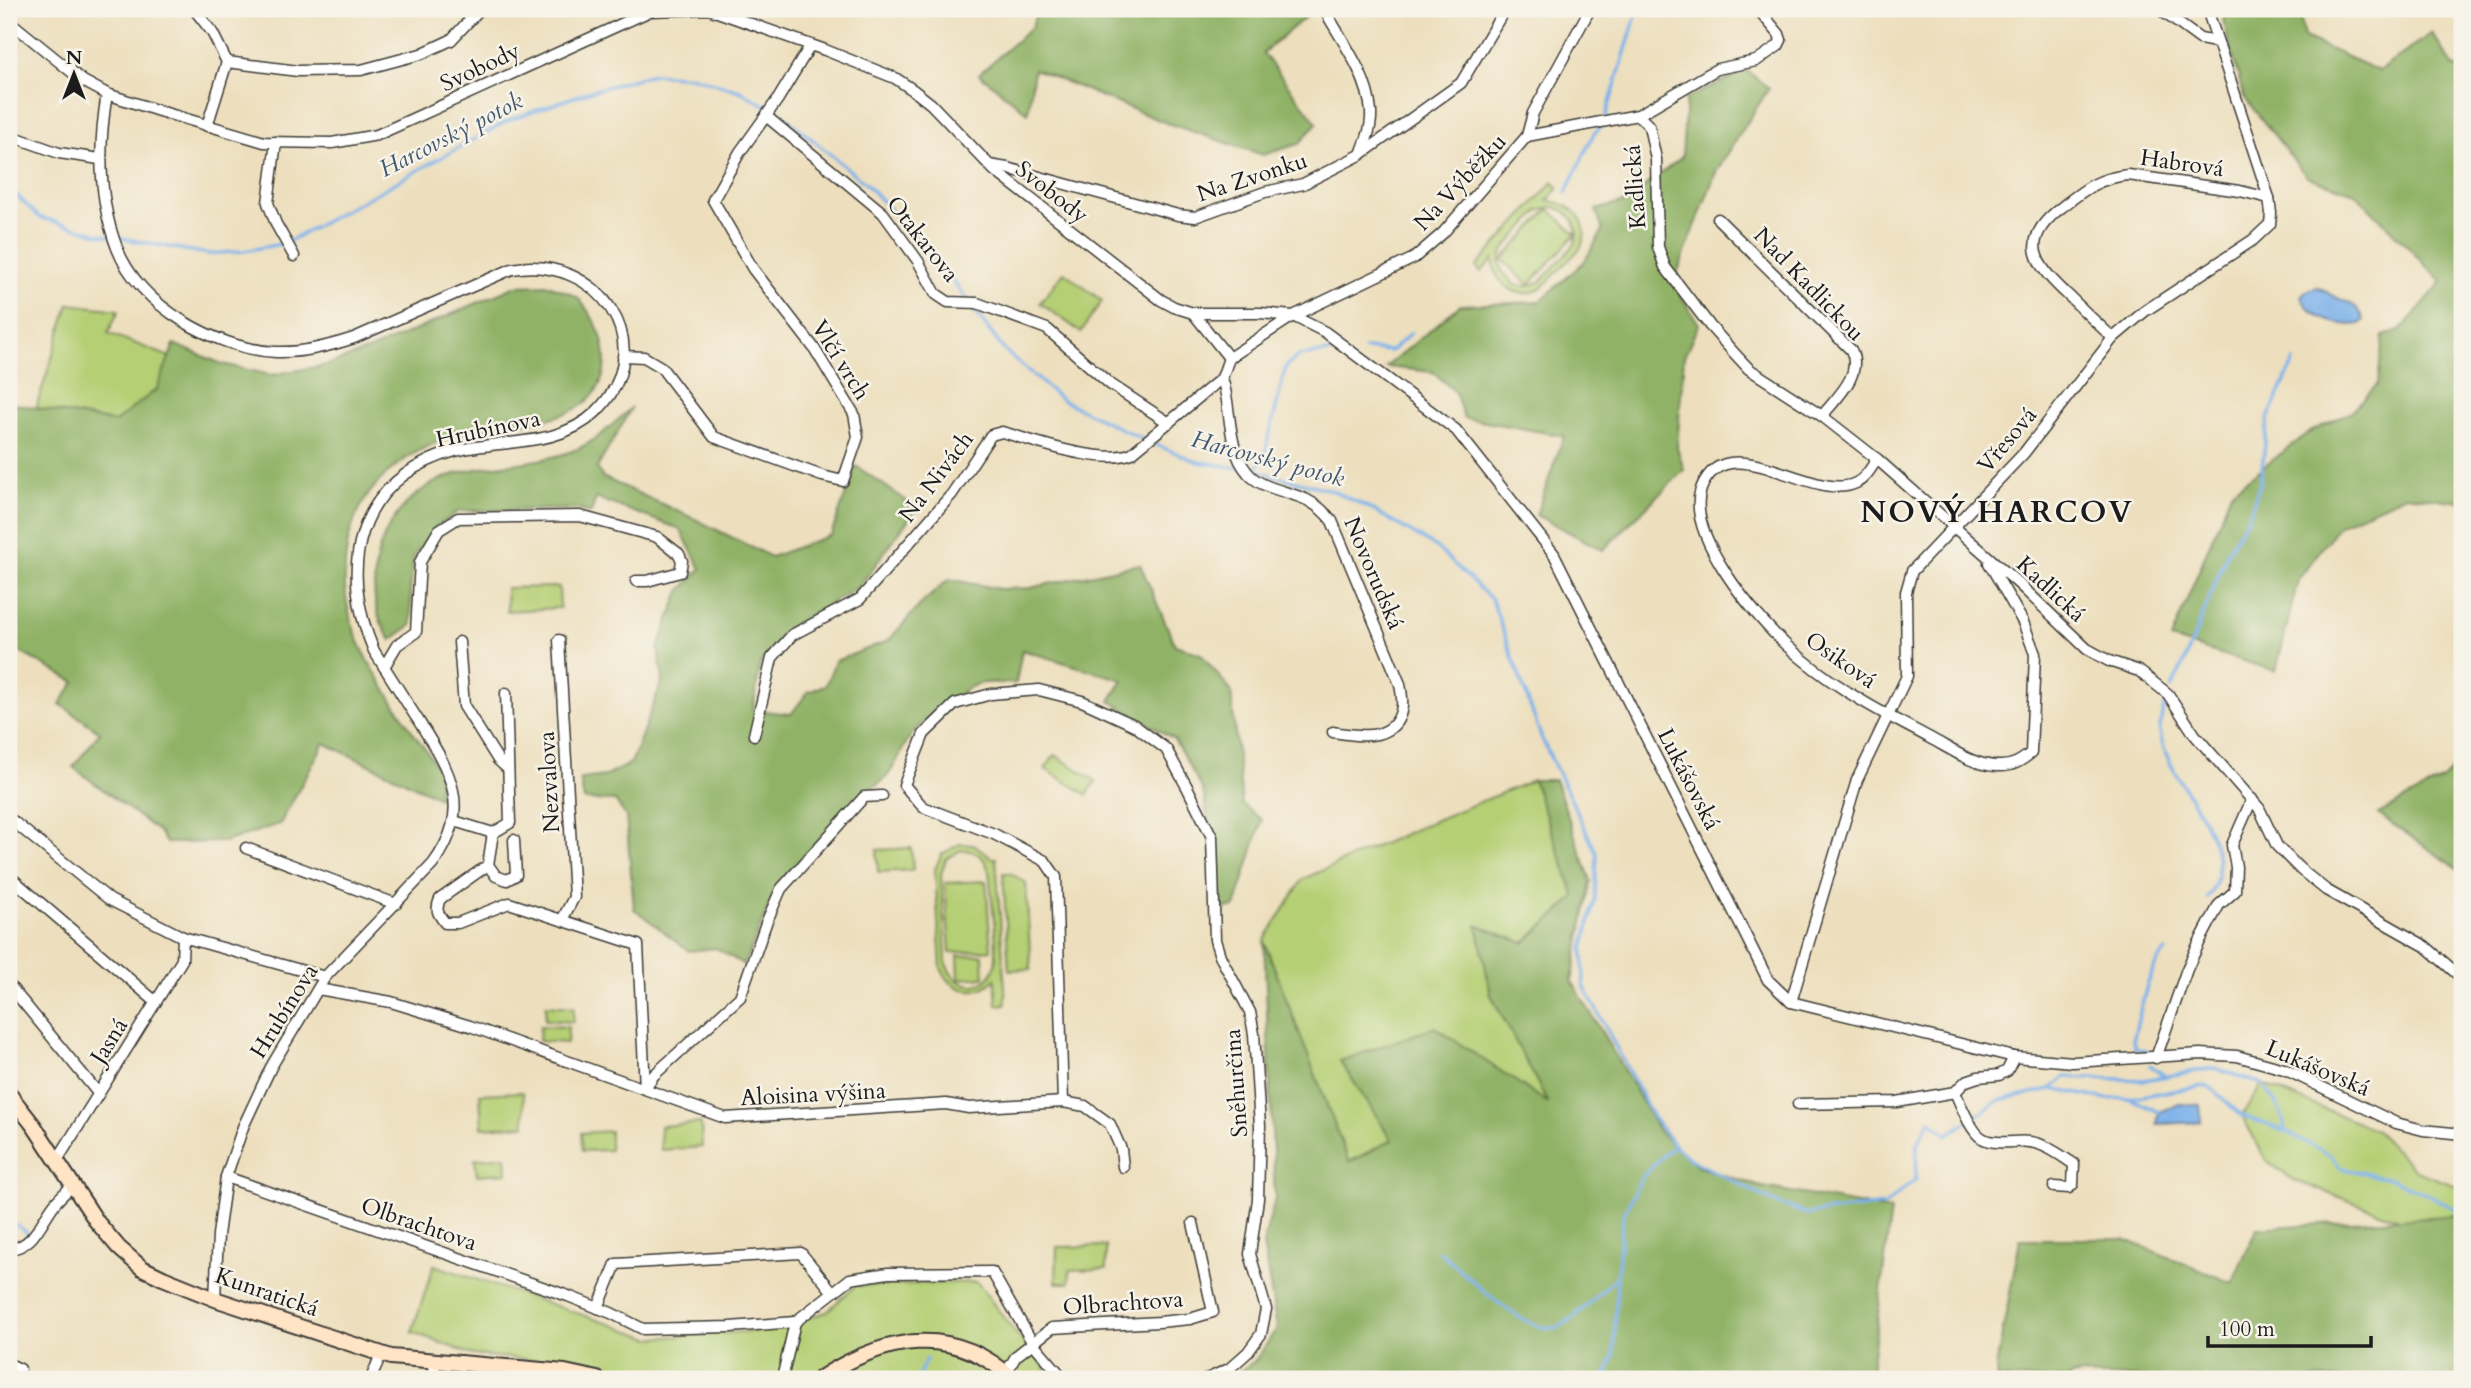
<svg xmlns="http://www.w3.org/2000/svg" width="2471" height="1388" viewBox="0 0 2471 1388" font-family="Cardo,serif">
	<rect width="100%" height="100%" fill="#f7f3e8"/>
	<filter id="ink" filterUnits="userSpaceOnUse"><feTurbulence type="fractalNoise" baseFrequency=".0143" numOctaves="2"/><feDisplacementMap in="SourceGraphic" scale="14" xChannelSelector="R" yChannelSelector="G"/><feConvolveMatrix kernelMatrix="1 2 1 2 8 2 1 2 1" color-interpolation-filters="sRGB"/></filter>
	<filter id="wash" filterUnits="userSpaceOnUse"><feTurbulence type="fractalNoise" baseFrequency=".00686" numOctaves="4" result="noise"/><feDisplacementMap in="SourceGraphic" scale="28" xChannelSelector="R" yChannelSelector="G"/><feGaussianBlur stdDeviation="1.57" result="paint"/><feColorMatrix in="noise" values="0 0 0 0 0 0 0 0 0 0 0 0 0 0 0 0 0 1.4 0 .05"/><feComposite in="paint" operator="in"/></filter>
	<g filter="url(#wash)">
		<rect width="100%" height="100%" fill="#eddfbd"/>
		<!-- green -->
		<g fill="#b5cf74" stroke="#687648" stroke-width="2" fill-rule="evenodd">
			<path d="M 1553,182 L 1559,188 L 1547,201 C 1570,201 1595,223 1580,248 C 1575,255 1567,261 1561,268 C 1547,284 1530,304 1507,287 C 1497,280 1494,271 1493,259 L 1481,272 L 1476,267 ZM 1554,207 L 1565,211 L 1573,219 L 1577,231 L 1575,244 L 1540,282 L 1527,287 L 1514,284 L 1502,271 L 1500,260 L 1504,249 L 1539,211 Z"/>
			<polygon points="1549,209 1576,234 1529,285 1502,260"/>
			<polygon points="1064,272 1102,301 1081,332 1040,303"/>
			<polygon points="69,304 119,310 108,333 170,357 157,389 115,422 36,408"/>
			<polygon points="559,587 560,608 507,611 506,588"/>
			<polygon points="1055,755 1096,781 1087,795 1045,769"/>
			<polygon points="1533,780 1575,897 1524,943 1478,926 1491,995 1550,1104 1392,1140 1349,1163 1264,941 1303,879 1436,820"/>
			<path d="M 960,844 L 975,845 L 991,858 L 996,858 L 1006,1004 L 997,1005 L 995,979 C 976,998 952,992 941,968 L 935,869 L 942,854 ZM 961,850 C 980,850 988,860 990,878 C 991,899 999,947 995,965 C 988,995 951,989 946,961 L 941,874 L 946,859 Z"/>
			<polygon points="911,848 913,870 878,872 877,850"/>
			<polygon points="1003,873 1010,873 1026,883 1031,969 1009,970"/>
			<polygon points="986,881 991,950 950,953 945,883"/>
			<polygon points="983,955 984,977 959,979 958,956"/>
			<polygon points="546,1005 574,1007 573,1022 545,1020"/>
			<polygon points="540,1026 568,1027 567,1043 539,1041"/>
			<polygon points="2262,1084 2376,1130 2416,1171 2462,1188 2462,1235 2415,1225 2293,1180 2266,1160 2242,1116"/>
			<polygon points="523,1092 525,1125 482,1128 480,1094"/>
			<polygon points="701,1123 702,1147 661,1150 660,1126"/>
			<polygon points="610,1131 610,1150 582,1151 581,1133"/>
			<polygon points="506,1156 507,1173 477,1175 475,1159"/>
			<polygon points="1106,1246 1106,1269 1070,1270 1069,1283 1056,1283 1057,1247"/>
			<polygon points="434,1265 651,1338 771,1330 826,1312 855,1286 977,1282 1014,1331 1054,1379 635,1379 570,1363 473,1355 412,1332"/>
		</g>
		<!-- forest -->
		<g fill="#90b266" stroke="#566741" stroke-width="2">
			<polygon points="1037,9 1315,9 1263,53 1317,123 1299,144 1263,155 1164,122 1034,69 1028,113 979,74 1032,27"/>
			<polygon points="2228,9 2299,9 2304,38 2379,71 2432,33 2453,66 2462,71 2462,502 2406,495 2340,524 2298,580 2276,671 2171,639 2231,492 2308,433 2352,411 2378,384 2383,336 2400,331 2442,282 2355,193 2307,177 2244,97 2223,20"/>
			<polygon points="1746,70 1769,88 1716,172 1673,284 1699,324 1684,356 1677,447 1684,470 1603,550 1536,515 1564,436 1464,418 1455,392 1433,372 1386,367 1460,305 1539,302 1584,262 1603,230 1596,210 1625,202 1682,157 1686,99"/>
			<path d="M 548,285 C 557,289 569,292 577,297 C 582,301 586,309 590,314 C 610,344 613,386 579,407 C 551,423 517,423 486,428 C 421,440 359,476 347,547 C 334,625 374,669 412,731 C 420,743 433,757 438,771 C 440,779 439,790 440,798 L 324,743 L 280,824 L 224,842 L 166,843 L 159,832 L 73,767 L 100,732 L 60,704 L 75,682 L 11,647 L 9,649 L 9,403 L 115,422 L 157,389 L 174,344 L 222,364 L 271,375 L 327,365 L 372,349 L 516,286 Z"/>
			<path d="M 632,407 L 597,468 L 602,477 L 697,520 L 771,557 L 831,535 L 856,466 L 917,508 L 859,587 L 788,628 L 760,664 L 753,710 L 791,714 L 808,692 L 826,685 L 835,661 L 888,641 L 921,604 L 949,579 L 1000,589 L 1030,588 L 1140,564 L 1175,645 L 1201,654 L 1231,691 L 1242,804 L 1262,820 L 1235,907 L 1223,909 L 1203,790 L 1174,739 L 1110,701 L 1123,680 L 1022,650 L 1016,683 C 1005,684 989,681 978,684 C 962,688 919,723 910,737 C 892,764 896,778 862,793 L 778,884 L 744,965 L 716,948 L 689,951 L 634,909 L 626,816 L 615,801 L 584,800 L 580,779 L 606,776 L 631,763 L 663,679 L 658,648 L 680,591 L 701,569 L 680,529 L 596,498 L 591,513 L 576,509 L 459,511 L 436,527 L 414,556 L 410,592 L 412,625 L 391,640 C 374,616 372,593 376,564 C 379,544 387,527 400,511 C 447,454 510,474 572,451 C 595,443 613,424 632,407 Z"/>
			<polygon points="2462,760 2462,872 2378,814 2443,779"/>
			<polygon points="1533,780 1555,780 1591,881 1572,981 1660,1132 1699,1167 1758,1186 1891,1210 1870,1379 1228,1379 1256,1360 1277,1328 1263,1244 1275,1199 1264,941 1349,1162 1392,1140 1340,1061 1435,1027 1548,1103 1491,995 1477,925 1524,943 1575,897"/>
			<polygon points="2462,1215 2462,1379 2138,1379 2138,1377 2073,1375 2066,1379 1997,1379 1996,1367 2020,1239 2124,1239 2232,1283 2257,1228"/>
		</g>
		<!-- water -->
		<g fill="#7bb1ea" stroke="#4c6683" stroke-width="2">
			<path d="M 2318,287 C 2324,290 2328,293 2333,296 C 2347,303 2358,303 2364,320 L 2360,324 C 2338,327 2312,319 2301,297 C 2304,290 2311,288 2318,287 Z"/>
			<polygon points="2179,1104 2200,1105 2201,1122 2157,1124 2159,1112"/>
		</g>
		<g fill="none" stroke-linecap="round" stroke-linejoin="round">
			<!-- stream -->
			<g stroke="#7bb1ea" stroke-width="3.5">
				<polyline points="9,68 12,78 9,98"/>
				<polyline points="1606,116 1638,9"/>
				<polyline points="9,182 13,192 39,217 98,234 208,254 244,251 286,243 509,120 588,92 653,74 694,77 740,91 784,116 865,183 938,261 967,300"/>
				<polyline points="1566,193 1593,135 1601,126"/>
				<polyline points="971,306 1004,350 1062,400 1140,438 1198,462 1241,468"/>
				<polyline points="1364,349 1391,351 1411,333"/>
				<polyline points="1249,469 1331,490 1370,508 1436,547 1492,600 1542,739 1597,854 1595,900 1583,949 1584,986 1653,1117 1674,1145 1690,1159 1772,1201 1807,1214 1885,1205 1916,1179 1917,1144 1930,1120 1947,1135 2000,1100 2051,1089 2065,1077 2144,1080 2214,1068 2262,1084 2275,1101 2283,1118 2285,1131 2330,1155 2341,1168 2390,1179 2430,1195 2462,1214"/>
				<polyline points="1256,469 1264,457 1286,366 1299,356 1330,352"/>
				<polyline points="2171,688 2184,663 2228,551 2249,515 2260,484 2268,419 2294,361"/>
				<path d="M 2166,699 C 2164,709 2159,721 2160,731 C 2164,782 2248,848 2207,898"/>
				<path d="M 2148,1052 L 2135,1048 L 2133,1040 C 2140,1015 2147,968 2166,951"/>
				<polyline points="2150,1065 2165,1076"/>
				<polyline points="2051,1089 2107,1099 2129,1098 2203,1086 2211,1088 2242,1116 2285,1131"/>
				<polyline points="2129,1098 2159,1112"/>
				<polyline points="9,1220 29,1234"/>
				<path d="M 1439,1251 C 1463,1272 1526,1337 1558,1327 C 1570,1324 1604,1288 1616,1278"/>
				<polyline points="1607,1373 1615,1379"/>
				<polyline points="917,1379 926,1359"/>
				<polyline points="1600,1379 1607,1373 1614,1356 1617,1277 1623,1215 1642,1177 1674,1145"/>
			</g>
		</g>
	</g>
	<g filter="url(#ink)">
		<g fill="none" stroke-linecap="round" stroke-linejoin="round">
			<defs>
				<g id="street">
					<polyline points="194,9 212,32 227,62 207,126"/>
					<path d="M 1324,9 C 1342,41 1368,75 1371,112 C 1372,127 1366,141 1361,154"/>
					<polyline points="2159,9 2200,39 2216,42"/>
					<polyline points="2458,9 2462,15"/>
					<polyline points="9,21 83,81 107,94 159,111 264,142 332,143 377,135 650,11 709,9 825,50 895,78 913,90 931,104 994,170 1161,300 1174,307 1193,313 1260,313 1293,316 1325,332 1456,430 1554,554 1768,980 1791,1002 2014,1057 2073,1062 2200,1054 2237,1056 2284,1069 2396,1123 2423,1130 2462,1134"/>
					<polyline points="227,62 298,71 361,70 421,54 451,40 480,9"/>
					<path d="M 107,94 C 98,146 98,198 117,248 C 139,306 216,349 276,352 C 303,353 329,346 354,338 L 512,269 C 598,253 663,346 596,412 C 559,448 501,439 455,451 C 357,479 337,565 374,651 C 389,674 403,697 418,720 C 450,771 474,808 433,864 L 325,977 L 271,1067 L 243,1127 L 226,1177 L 218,1235 L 215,1299"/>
					<polyline points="1638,115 1649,126 1656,159 1658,247 1665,267 1710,326 1735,354 1749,369 1822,416 1877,459 2020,585 2087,649 2109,661 2139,671 2168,694 2195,735 2259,808 2277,846 2301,870 2326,890 2425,946 2462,978"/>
					<polyline points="766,116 883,213 918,261 936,294 948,302 977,303 1047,329 1110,384 1169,423"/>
					<polyline points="9,135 59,153 100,159"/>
					<polyline points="1527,136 1638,115 1717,69 1756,61 1778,46 1781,40 1779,34 1758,9"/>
					<polyline points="276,142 268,203 276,224 294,256"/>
					<polyline points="989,165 1007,168 1178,215 1195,217 1265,192 1303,184 1360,155 1461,83 1505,9"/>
					<path d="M 1718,219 L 1851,350 C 1863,375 1837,397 1822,416"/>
					<polyline points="1193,313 1229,358"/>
					<path d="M 2113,338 C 2099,325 2084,311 2070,297 C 2036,266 2016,241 2062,207 C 2085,189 2098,178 2128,175 L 2240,191 L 2269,198"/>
					<polyline points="623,356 644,357 661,367 714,437 822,476 843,481 858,437 854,414 814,348 753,269 713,200 740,152 778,99 810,46"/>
					<path d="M 1222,378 C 1232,407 1226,448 1248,473 C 1261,489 1289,491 1307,500 C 1317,505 1325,512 1332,521 L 1400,684 C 1401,691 1403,699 1402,706 C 1397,743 1359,736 1333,732"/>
					<path d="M 1877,459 C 1871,468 1866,478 1856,483 C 1814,504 1726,423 1701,489 C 1685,535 1756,617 1787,646 C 1804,661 1823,676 1842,688 C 1869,707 1901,722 1930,738 C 1951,749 1974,766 1998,766 C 2012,767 2021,761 2031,753 L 2035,654 L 2023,622 L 1989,563"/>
					<polyline points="559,640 574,897 562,920"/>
					<polyline points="459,642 464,706 498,760 508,769"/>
					<polyline points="384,667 397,645 416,632 420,562 439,530 458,518 580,516 657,537 679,554 682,561 680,572 647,581 636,581"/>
					<path d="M 754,735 L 772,658 L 792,635 L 860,599 L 952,494 L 991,435 L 1002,432 C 1035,441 1102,466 1132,453 L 1222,378 L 1229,358 L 1293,316 L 1414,258 L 1443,233 L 1527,136 L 1533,113 L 1590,9"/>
					<polyline points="9,818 110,900 183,937 325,977"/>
					<polyline points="454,821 493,833 510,823 506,693"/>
					<polyline points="493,833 488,865 496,876 507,880 516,875 514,840"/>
					<polyline points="246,848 396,904"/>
					<path d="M 488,865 L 440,899 C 435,910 438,914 445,923 L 458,923 L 509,903 L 638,945 L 645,1088"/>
					<polyline points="9,876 156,1002"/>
					<polyline points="9,985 98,1093"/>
					<polyline points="318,989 391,1002 470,1026 725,1118 946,1104 969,1108 1063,1102 1085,1106 1110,1124 1121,1149 1123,1167"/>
					<polyline points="1791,1002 1857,780 1907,676 1906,592 1912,571 2024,453 2113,338 2145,311 2253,240 2270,224 2271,213 2269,198 2207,9"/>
					<polyline points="2156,1058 2187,969 2199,943 2219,905 2235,891 2236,867 2232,845 2252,799"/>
					<polyline points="645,1088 654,1075 740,997 766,923 781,889 864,797 882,796"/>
					<path d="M 1955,1092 C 1960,1103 1971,1132 1982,1138 C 1995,1146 2016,1140 2030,1142 C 2046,1144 2061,1156 2074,1164 L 2073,1184 L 2069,1188 L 2054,1187"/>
					<polyline points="1063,1102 1056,877 1045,861 994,834 923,807 904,785 924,734 955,704 991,694 1039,690 1082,701 1134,725 1166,749 1187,787 1212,837 1215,940 1220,956 1250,1012 1254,1034 1260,1126 1258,1199 1250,1254 1266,1309 1261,1334 1248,1352 1229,1369 1207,1379"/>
					<polyline points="1798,1104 1897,1102 1955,1092 1966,1081 1978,1077 1999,1075 2007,1071 2014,1057"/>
					<polyline points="56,1162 182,960 183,937"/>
					<polyline points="226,1177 568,1296 611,1313 643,1329 730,1327 795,1322 850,1279 888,1273 992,1272 1032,1342 1064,1379"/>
					<path d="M 9,1249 C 35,1247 41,1220 56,1202 C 61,1196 67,1191 72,1186"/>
					<polyline points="598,1308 616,1264 801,1253 832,1291"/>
					<polyline points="434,1362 435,1379"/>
					<polyline points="9,1364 20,1369"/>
					<polyline points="1006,1373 1016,1356 1052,1328 1159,1322 1190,1319 1213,1312 1193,1223"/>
					<polyline points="371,1379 381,1354"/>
					<polyline points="782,1379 795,1322"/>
				</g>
				<g id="secondary">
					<polyline points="9,1094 34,1126 97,1222 119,1248 142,1268 163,1278 215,1299 391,1357 565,1372 597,1379"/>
					<path d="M 819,1379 C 883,1337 951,1322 1013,1379"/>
				</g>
			</defs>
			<!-- street casing -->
			<use href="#street" stroke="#3b3934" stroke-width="13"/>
			<!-- secondary casing -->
			<use href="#secondary" stroke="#3b3934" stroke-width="18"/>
			<!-- street -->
			<use href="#street" stroke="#fff" stroke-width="10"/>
			<!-- secondary -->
			<use href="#secondary" stroke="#ffe4c6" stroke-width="14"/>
		</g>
	</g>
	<g text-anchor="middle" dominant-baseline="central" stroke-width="5" stroke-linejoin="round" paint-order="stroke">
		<!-- street labels -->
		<g font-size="23" fill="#1c1c1c" stroke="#f7f3e8">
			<text transform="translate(480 67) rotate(-25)">Svobody</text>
			<text transform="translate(2182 163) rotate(8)">Habrová</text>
			<text transform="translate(1252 177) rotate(-18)">Na Zvonku</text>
			<text transform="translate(1460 182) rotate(-47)">Na Výběžku</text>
			<text transform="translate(1635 187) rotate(-94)">Kadlická</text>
			<text transform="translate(1052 192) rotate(38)">Svobody</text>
			<text transform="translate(923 239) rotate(52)">Otakarova</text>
			<text transform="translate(1809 284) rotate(46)">Nad Kadlickou</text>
			<text transform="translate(841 360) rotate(58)">Vlčí vrch</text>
			<text transform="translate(488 429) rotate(-12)">Hrubínova</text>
			<text transform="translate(2007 440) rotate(-50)">Vřesová</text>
			<text transform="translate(936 477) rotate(-53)">Na Nivách</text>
			<text transform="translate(1374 573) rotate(67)">Novorudská</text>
			<text transform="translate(2051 589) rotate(43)">Kadlická</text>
			<text transform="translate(1841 660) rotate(35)">Osiková</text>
			<text transform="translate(1689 779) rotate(63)">Lukášovská</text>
			<text transform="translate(549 782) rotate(-93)">Nezvalova</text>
			<text transform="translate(284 1011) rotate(-58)">Hrubínova</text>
			<text transform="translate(109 1041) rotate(-58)">Jasná</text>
			<text transform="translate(2318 1068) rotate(23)">Lukášovská</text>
			<text transform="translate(1236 1083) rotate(-94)">Sněhurčina</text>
			<text transform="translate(813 1094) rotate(-3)">Aloisina výšina</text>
			<text transform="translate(419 1224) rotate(19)">Olbrachtova</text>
			<text transform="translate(267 1292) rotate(19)">Kunratická</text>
			<text transform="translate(1123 1303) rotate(-4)">Olbrachtova</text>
		</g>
		<!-- water labels -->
		<g font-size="24" font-style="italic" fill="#42586e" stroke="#f7f3e8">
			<text transform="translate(451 135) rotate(-27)">Harcovský potok</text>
			<text transform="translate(1268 459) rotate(15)">Harcovský potok</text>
		</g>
		<!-- district labels -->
		<g font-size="30" font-weight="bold" letter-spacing="2" fill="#1c1c1c" stroke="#f7f3e8">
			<text x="1997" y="512">NOVÝ HARCOV</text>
		</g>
	</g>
	<!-- margin -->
	<rect width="2471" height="1388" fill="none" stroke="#f7f3e8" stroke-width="35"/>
	<!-- north arrow -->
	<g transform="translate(74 74)" stroke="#f7f3e8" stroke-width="5" paint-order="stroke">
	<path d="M0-5L12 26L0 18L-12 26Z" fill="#1c1c1c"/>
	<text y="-10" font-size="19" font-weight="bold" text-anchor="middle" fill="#1c1c1c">N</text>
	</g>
	<!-- scale -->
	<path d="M2208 1336v10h163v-10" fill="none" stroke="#1c1c1c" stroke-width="3.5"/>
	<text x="2219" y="1336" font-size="21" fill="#1c1c1c" stroke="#f7f3e8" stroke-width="5" paint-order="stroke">100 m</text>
</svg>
